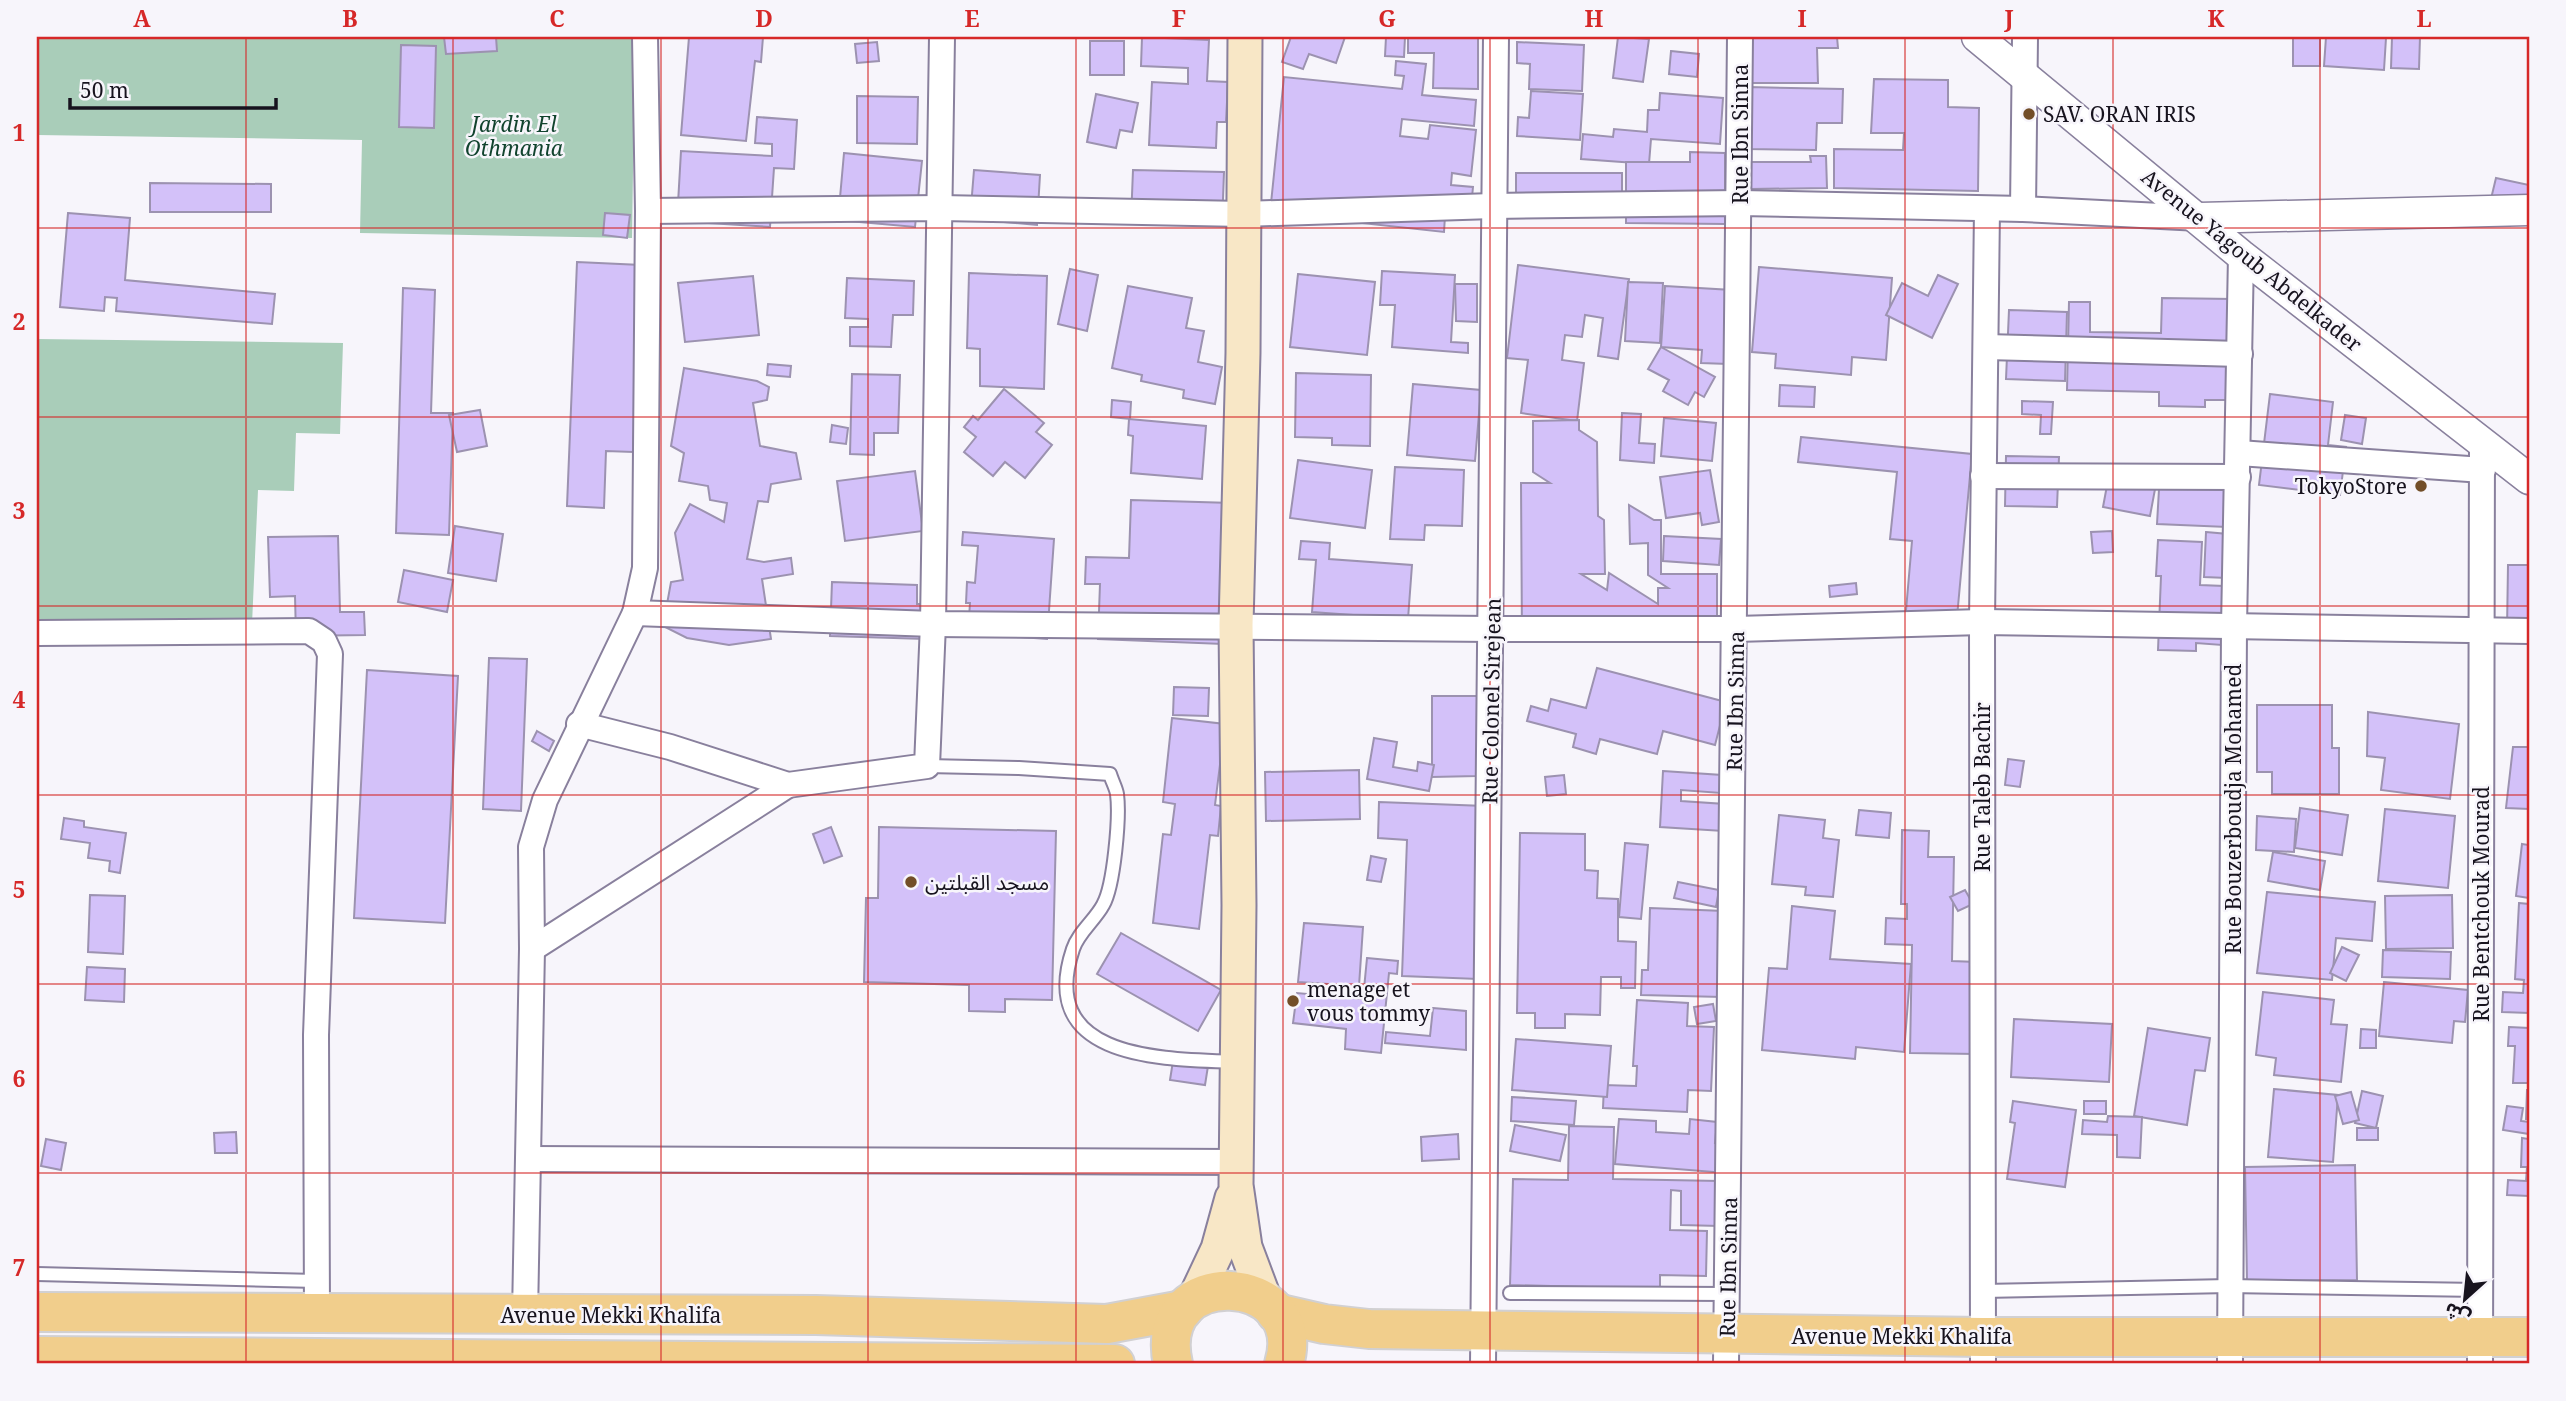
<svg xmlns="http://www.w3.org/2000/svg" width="2566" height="1401" viewBox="0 0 2566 1401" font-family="'Noto Serif','Noto Sans Arabic',serif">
	<rect width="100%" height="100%" fill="#f7f5fb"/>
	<!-- green -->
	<g fill="#a9cdb9">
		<polygon points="37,37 635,37 632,238 360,233 362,140 37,135"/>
		<polygon points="37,339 343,343 340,434 296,433 294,491 258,490 252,624 37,620"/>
	</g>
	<!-- building -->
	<g fill="#d3c1f9" stroke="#9c92b0" stroke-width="2">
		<polygon points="444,37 496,37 497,51 446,54"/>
		<polygon points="689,37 763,37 761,62 755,61 746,141 681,135"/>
		<polygon points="1142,37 1209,40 1207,81 1228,82 1226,122 1217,122 1216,148 1149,145 1152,82 1188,84 1188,68 1141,66"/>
		<polygon points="1291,37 1345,37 1336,63 1309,54 1303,69 1282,62"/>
		<polygon points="1386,37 1405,37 1404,57 1385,56"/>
		<polygon points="1408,37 1478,37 1478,89 1433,88 1434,53 1408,53"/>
		<polygon points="1618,37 1649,39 1643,82 1613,78"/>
		<polygon points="1746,37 1837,37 1838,48 1817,48 1818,83 1746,83"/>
		<rect x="2293" y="37" width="27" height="29"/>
		<polygon points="2326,37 2386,38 2384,70 2324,66"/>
		<polygon points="2392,37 2420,37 2419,69 2391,68"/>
		<rect x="1090" y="41" width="34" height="34"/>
		<polygon points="877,42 879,61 857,63 855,44"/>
		<polygon points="1517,42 1584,45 1582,91 1529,89 1530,64 1517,63"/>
		<polygon points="401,45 436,46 434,128 399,127"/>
		<polygon points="1671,51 1699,54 1697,77 1669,74"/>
		<polygon points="1396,61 1426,64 1422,95 1476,100 1474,126 1402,119 1400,136 1428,139 1430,125 1476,130 1471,176 1452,173 1451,185 1473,187 1470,218 1445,216 1444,232 1270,213 1284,77 1402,89 1404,76 1395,75"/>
		<polygon points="1874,79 1948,80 1948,107 1979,108 1978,191 1834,188 1834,149 1903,150 1904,133 1871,133"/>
		<polygon points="1748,87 1843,89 1842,123 1817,123 1816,150 1747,149"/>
		<polygon points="1531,91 1583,94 1580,140 1517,136 1518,117 1529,118"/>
		<polygon points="1660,93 1723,98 1720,144 1651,139 1649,164 1581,159 1583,134 1613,137 1614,129 1647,132 1648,110 1659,110"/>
		<polygon points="1096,94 1138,103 1132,132 1120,130 1116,148 1087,142"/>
		<polygon points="857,96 918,97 917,144 857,143"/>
		<polygon points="757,117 797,120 794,169 774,168 770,227 677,221 681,151 772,156 772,144 755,143"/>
		<polygon points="1690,152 1725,153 1725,224 1626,223 1626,162 1690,162"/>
		<polygon points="844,153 922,161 915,227 838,220"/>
		<polygon points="1810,156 1826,156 1827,188 1751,189 1751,162 1811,162"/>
		<polygon points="974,170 1040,175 1037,225 970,219"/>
		<polygon points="1133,170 1224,172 1222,225 1131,220"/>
		<rect x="1516" y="173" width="106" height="44"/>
		<polygon points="2496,178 2529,185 2529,211 2489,207"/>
		<polygon points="150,183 271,184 271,212 150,212"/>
		<polygon points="68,213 130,218 125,280 275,294 272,324 116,311 117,298 105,297 104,311 60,307"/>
		<polygon points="605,213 630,215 627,238 603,235"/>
		<polygon points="577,262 641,265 633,452 606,451 604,508 567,506"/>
		<polygon points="1518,265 1629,279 1618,359 1598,356 1603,318 1585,315 1582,337 1565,335 1562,360 1584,363 1577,421 1521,413 1528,360 1507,358"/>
		<polygon points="1759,267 1892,278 1886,360 1852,357 1851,375 1775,368 1776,354 1752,352"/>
		<polygon points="1070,269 1098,275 1087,331 1058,324"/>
		<polygon points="1382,271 1455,275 1451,342 1468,343 1468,353 1392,347 1395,305 1380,305"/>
		<polygon points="969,273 1047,276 1044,389 980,386 980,349 967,348"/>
		<polygon points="1298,274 1375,282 1367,355 1290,347"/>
		<polygon points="1938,275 1958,284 1932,338 1886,315 1902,283 1928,296"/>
		<polygon points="753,276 759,335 685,342 678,283"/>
		<polygon points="847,278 914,281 913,315 893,315 891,347 850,346 850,327 868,327 868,319 845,318"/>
		<polygon points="1628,282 1663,283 1660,343 1625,341"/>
		<polygon points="1455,284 1477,284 1477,322 1456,321"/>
		<polygon points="1128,286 1192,298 1186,328 1204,331 1198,362 1222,367 1215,404 1183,398 1184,390 1141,381 1142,375 1112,368"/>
		<polygon points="1665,286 1732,290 1728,364 1701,363 1702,350 1661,347"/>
		<polygon points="403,288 435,290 431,413 453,413 449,535 396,533"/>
		<polygon points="2162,298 2233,299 2231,400 2205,400 2205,407 2159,406 2159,392 2067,390 2069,302 2090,302 2090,332 2161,333"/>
		<polygon points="2009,310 2067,312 2065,381 2006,379"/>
		<polygon points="1661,347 1715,377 1704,397 1695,392 1688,405 1663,391 1669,380 1648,369"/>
		<polygon points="768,364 791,366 790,377 767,375"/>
		<polygon points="684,368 757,381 769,387 767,400 753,403 760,446 796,453 801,479 771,484 768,502 758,501 747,559 764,562 791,558 793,574 762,579 771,639 729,645 687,638 663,626 671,582 683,580 675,533 690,504 724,522 727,503 710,500 708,486 679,481 684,453 671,446"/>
		<polygon points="1296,373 1371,375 1370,446 1332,445 1332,438 1295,437"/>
		<polygon points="852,374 900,375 898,433 874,433 874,455 850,454"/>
		<polygon points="1413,384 1481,390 1475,461 1407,455"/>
		<polygon points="1780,385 1815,387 1814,407 1779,406"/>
		<polygon points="1004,389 1044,423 1036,432 1052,445 1025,478 1005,462 993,476 964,452 976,437 964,427 973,416 978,420"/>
		<polygon points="2270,394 2333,402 2328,445 2346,447 2340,495 2259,485"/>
		<polygon points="1112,400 1131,402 1130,419 1111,417"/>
		<polygon points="2022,401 2053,402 2051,434 2040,434 2041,415 2022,414"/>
		<polygon points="480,410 487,446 457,452 449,415"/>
		<polygon points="1622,413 1641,414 1639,443 1655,444 1654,463 1620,460"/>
		<polygon points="2345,415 2366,418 2362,444 2341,440"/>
		<polygon points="1664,418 1716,423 1712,461 1661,456"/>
		<polygon points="1129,419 1206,426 1202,479 1131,473 1133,436 1128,435"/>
		<polygon points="1579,420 1579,430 1597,442 1598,516 1604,520 1605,574 1581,574 1607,590 1609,573 1658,604 1658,588 1668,588 1648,575 1648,543 1630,544 1629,505 1654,520 1661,520 1661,574 1717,574 1717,633 1522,640 1521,483 1550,483 1533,472 1533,421"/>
		<polygon points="832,425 848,428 846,444 830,442"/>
		<polygon points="1801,437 1972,454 1956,628 1905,622 1912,541 1890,539 1897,472 1798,462"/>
		<polygon points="2006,456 2059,457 2057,507 2005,506"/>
		<polygon points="1298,460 1372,470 1365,528 1290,518"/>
		<polygon points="2111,464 2158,473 2150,516 2103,507"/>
		<polygon points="1395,467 1464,470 1462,526 1425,525 1424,540 1390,539"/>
		<polygon points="1710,470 1719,522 1702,525 1700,513 1666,518 1660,477"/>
		<polygon points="915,471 923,531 845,541 837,481"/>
		<polygon points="2229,473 2227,527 2157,524 2159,489"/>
		<polygon points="1131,500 1232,503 1223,644 1098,639 1100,584 1085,584 1086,557 1129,558"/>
		<polygon points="455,526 503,534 496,581 448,573"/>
		<polygon points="2112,531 2113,552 2093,553 2091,532"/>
		<polygon points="963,532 1054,539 1047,639 968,633 970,603 966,603 967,582 975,583 978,546 962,545"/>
		<polygon points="2206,532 2228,534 2227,578 2204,577"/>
		<polygon points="338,536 340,612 364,612 365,635 296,636 295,596 270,597 268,537"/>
		<polygon points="1664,536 1721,539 1719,565 1663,561"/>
		<polygon points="2158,540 2202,542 2200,585 2224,586 2222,645 2196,643 2196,651 2158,650 2161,576 2156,576"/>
		<polygon points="1301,541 1330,543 1329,559 1412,565 1408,619 1312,612 1316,560 1299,559"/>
		<polygon points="2508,565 2529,565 2529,630 2507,629"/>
		<polygon points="404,570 453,580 447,612 398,602"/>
		<polygon points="832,582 917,585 917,604 926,604 925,639 830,636"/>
		<polygon points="1856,583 1857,594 1830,597 1829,586"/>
		<polygon points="489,658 527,659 521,811 483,809"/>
		<polygon points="1597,668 1726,702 1715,745 1663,731 1657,754 1600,739 1596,754 1573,747 1576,734 1527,721 1531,706 1548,711 1551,699 1586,708"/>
		<polygon points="367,670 458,676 445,923 354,918"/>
		<polygon points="1174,687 1209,688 1208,716 1173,715"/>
		<polygon points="1432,696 1477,696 1477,776 1432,777"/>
		<polygon points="2257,705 2332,705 2332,748 2339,748 2339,794 2272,794 2272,772 2257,772"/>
		<polygon points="2368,712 2459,724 2450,799 2381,790 2385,758 2367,756"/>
		<polygon points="1172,718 1225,724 1215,805 1221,806 1218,836 1210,835 1199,929 1153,923 1163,834 1171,835 1175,804 1163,802"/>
		<polygon points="537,731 554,741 549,751 532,741"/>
		<polygon points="1374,738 1397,742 1393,767 1417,771 1418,762 1434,765 1429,791 1367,779"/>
		<polygon points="2513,747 2529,747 2529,809 2506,808"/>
		<polygon points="2008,759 2024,761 2020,787 2005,785"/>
		<polygon points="1359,770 1360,819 1266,821 1265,772"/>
		<polygon points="1663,771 1722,775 1721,793 1681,790 1681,801 1725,804 1723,831 1660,827"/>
		<polygon points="1564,775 1566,794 1547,796 1545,777"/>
		<polygon points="1379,802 1485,806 1478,979 1402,976 1407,840 1378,838"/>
		<polygon points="2300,808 2348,815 2342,855 2295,848"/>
		<polygon points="2385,809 2455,816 2448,888 2378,881"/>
		<polygon points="1859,810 1891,813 1889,838 1856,835"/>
		<polygon points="1779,815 1825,820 1823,838 1839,840 1833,897 1805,895 1806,887 1772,884"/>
		<polygon points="2257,816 2296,819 2294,852 2256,850"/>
		<polygon points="64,818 84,821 84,827 126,833 120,873 109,871 110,861 88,858 90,843 61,839"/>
		<polygon points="831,827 842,856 824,863 813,834"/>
		<polygon points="879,827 1056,831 1052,1000 1005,999 1005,1012 969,1011 969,985 864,982 866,898 878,898"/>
		<polygon points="1902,830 1929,831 1928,857 1954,857 1952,961 1977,962 1976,1054 1910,1053 1912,945 1885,944 1886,918 1907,919 1907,904 1901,904"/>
		<polygon points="1520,833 1585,834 1585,870 1598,871 1597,898 1618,899 1618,941 1636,942 1635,988 1621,988 1621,977 1601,977 1600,1015 1565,1014 1565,1028 1535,1028 1535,1013 1517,1013"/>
		<polygon points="1625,843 1648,845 1641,919 1619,917"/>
		<polygon points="2522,844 2529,845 2529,898 2516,896"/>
		<polygon points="2273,852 2325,861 2320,890 2268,881"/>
		<polygon points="1371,856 1386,859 1381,882 1367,880"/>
		<polygon points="1678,882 1719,890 1716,907 1674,898"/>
		<polygon points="1965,890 1973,904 1958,911 1950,897"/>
		<polygon points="2267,892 2375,902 2372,941 2336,938 2332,980 2257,973"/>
		<polygon points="90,895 125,896 123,954 88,952"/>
		<polygon points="2452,895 2453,948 2386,949 2385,896"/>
		<polygon points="2519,903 2529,904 2529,1013 2502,1012 2503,992 2523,993 2524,980 2515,979"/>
		<polygon points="1792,906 1835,911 1830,959 1911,964 1904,1052 1856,1047 1855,1059 1762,1050 1769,968 1787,969"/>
		<polygon points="1650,908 1724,911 1722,997 1641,995 1642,970 1648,970"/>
		<polygon points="1304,923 1363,927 1359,986 1298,982"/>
		<polygon points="1121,933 1221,990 1198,1031 1097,974"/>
		<polygon points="2342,947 2359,955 2346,981 2330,973"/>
		<polygon points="2383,950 2451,952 2450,979 2382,977"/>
		<polygon points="1367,958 1398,961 1397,974 1389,973 1381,1053 1345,1049 1346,1029 1293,1023 1297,993 1363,999"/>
		<polygon points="87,967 125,969 124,1002 85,1000"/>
		<polygon points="2384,982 2468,990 2465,1022 2454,1021 2452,1043 2379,1036"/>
		<polygon points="2263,992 2334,1000 2331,1024 2347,1025 2341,1082 2274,1075 2276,1058 2256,1055"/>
		<polygon points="1637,1000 1688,1003 1687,1026 1714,1027 1711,1091 1688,1090 1687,1112 1603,1108 1604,1085 1636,1086 1637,1066 1633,1066"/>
		<polygon points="1713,1004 1716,1021 1697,1024 1694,1007"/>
		<polygon points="1433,1008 1466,1011 1466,1050 1385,1043 1386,1032 1430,1036"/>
		<polygon points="2014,1019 2112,1024 2109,1082 2011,1077"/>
		<polygon points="2509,1027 2529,1028 2529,1083 2513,1083 2515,1046 2508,1046"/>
		<polygon points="2148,1028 2210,1038 2205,1071 2195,1070 2187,1125 2134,1116"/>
		<polygon points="2361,1029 2376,1030 2376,1048 2360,1048"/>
		<polygon points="1516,1039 1611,1046 1607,1097 1512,1090"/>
		<polygon points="1173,1061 1208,1066 1205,1085 1170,1080"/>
		<polygon points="2274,1089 2338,1095 2333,1162 2268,1157"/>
		<polygon points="2527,1090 2529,1090 2529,1119 2526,1119"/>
		<polygon points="2362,1091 2383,1096 2376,1128 2355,1123"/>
		<polygon points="2351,1092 2359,1120 2343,1124 2335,1096"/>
		<polygon points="1512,1097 1576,1101 1574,1125 1511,1121"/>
		<polygon points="2013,1101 2076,1110 2065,1187 2007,1179 2015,1123 2010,1122"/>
		<rect x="2084" y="1101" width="22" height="13"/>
		<polygon points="2507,1106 2523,1108 2521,1121 2529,1122 2529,1134 2503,1130"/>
		<polygon points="2108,1116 2142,1117 2140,1158 2117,1157 2117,1135 2082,1134 2083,1120 2107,1122"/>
		<polygon points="1619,1119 1656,1121 1656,1132 1689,1134 1690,1119 1717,1122 1715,1143 1728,1144 1726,1173 1615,1164"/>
		<polygon points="1515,1125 1566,1135 1560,1161 1510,1151"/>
		<polygon points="1569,1126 1614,1127 1613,1179 1720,1181 1719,1226 1681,1225 1681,1191 1671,1190 1670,1230 1707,1231 1706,1276 1660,1275 1660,1289 1510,1285 1513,1179 1568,1180"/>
		<rect x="2357" y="1128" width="21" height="12"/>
		<polygon points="236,1132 237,1153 215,1153 214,1133"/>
		<polygon points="1458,1134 1459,1159 1422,1161 1421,1137"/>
		<polygon points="2522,1138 2529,1139 2529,1196 2507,1195 2508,1180 2526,1181 2527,1167 2521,1167"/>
		<polygon points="46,1139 66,1143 61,1170 41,1166"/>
		<polygon points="2355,1165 2357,1280 2247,1281 2245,1167"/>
	</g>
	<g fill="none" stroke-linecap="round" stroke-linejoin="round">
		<defs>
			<g id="service">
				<path d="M 927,766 L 1019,768 L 1110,774 C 1112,781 1116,788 1117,794 C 1120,817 1114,886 1103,905 C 1095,920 1078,933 1073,949 C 1036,1060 1162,1059 1237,1062"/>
				<polyline points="37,1274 317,1281"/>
				<polyline points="1983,1291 2229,1286 2480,1290"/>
				<polyline points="1510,1293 1728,1294"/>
			</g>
			<g id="minor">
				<polyline points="2023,209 2025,37"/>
				<polyline points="648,211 941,208 1243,214 1493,206 1740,203 2023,209 2200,218"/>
				<polyline points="1986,347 2240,354"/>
				<polyline points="2239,453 2483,470"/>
				<polyline points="1983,476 2238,477"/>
				<polyline points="635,613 933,624 1492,629 1736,629 1982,622 2529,631"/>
				<polyline points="37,633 309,631 324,641 330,654 316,1035 317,1315"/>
				<polyline points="579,724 670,747 788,785 927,766 933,624 942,37"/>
				<polyline points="532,949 788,785"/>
				<polyline points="529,1159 1235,1162"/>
				<polyline points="525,1315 532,949 531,847 545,800 635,613 645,568 648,211 645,37"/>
				<polyline points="1483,1364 1496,37"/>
				<polyline points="1726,1364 1740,37"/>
				<polyline points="1983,1364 1982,622 1987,209"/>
				<polyline points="2230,1364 2234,627 2241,255"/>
				<polyline points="2480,1364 2482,444"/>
			</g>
			<g id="tertiary">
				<polyline points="1977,37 2241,255 2529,479"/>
				<polyline points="2200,218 2529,210"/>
			</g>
			<g id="secondary">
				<polyline points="1245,37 1243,353 1236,625 1239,905 1236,1185 1245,1247 1266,1303"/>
				<polyline points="1194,1300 1218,1249 1232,1198"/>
			</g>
			<g id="primary">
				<polyline points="37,1312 816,1315 1107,1324 1183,1310"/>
				<polyline points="1276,1313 1324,1324 1369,1329 1983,1337 2529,1337"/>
				<polyline points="37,1356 1115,1364"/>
				<path d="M 1173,1364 C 1150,1261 1312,1272 1284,1364"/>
			</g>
		</defs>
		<!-- service casing -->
		<use href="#service" stroke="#89809d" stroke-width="16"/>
		<!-- minor casing -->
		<use href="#minor" stroke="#89809d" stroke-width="28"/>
		<!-- tertiary casing -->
		<use href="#tertiary" stroke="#89809d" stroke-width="33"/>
		<!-- secondary casing -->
		<use href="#secondary" stroke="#89809d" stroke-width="37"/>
		<!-- primary casing -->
		<use href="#primary" stroke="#d1d0d2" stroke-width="42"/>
		<!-- service -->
		<use href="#service" stroke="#fff" stroke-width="12"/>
		<!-- minor -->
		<use href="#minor" stroke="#fff" stroke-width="24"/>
		<!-- tertiary -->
		<use href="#tertiary" stroke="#fff" stroke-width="30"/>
		<!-- secondary -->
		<use href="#secondary" stroke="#f8e7c6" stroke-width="33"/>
		<!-- primary -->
		<use href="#primary" stroke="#f1ce8c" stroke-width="38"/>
	</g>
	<!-- grid -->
	<path fill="none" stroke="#d62828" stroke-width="2" stroke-opacity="0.55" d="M 246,37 L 246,1364M 453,37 L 453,1364M 661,37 L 661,1364M 868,37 L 868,1364M 1076,37 L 1076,1364M 1283,37 L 1283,1364M 1490,37 L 1490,1364M 1698,37 L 1698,1364M 1905,37 L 1905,1364M 2113,37 L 2113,1364M 2320,37 L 2320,1364M 37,228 L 2529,228M 37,417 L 2529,417M 37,606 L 2529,606M 37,795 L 2529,795M 37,984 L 2529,984M 37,1173 L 2529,1173"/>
	<!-- markers -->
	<g fill="#724e28" stroke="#f7f5fb" stroke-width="2.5">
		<circle cx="2029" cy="114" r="7"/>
		<circle cx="2421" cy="486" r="7"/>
		<circle cx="911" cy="882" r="7"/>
		<circle cx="1293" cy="1001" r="7"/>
	</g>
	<g text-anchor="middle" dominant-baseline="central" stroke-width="5" stroke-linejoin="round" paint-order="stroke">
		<!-- poi labels -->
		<g font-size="21" fill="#17131e" stroke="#f7f5fb" text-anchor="start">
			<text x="2043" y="114">SAV. ORAN IRIS</text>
			<text x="2407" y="486" text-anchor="end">TokyoStore</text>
			<text x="925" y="882">مسجد القبلتين</text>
			<text x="1307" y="989">menage et<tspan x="1307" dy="24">vous tommy</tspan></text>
		</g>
		<!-- park labels -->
		<g font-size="21" font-style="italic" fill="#11432e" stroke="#f7f5fb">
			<text x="514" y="124">Jardin El<tspan x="514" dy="24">Othmania</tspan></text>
		</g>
		<!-- street labels -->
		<g font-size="21" fill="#17131e" stroke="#f7f5fb">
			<text transform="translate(1740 134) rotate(-90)">Rue Ibn Sinna</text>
			<text transform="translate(2252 260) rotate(39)">Avenue Yagoub Abdelkader</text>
			<text transform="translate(1491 701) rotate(-89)">Rue Colonel Sirejean</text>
			<text transform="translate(1735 701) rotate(-89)">Rue Ibn Sinna</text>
			<text transform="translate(1982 787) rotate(-90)">Rue Taleb Bachir</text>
			<text transform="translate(2233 809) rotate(-90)">Rue Bouzerboudja Mohamed</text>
			<text transform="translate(2481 904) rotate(-90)">Rue Bentchouk Mourad</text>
			<text transform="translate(1728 1267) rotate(-89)">Rue Ibn Sinna</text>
			<text x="611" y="1315">Avenue Mekki Khalifa</text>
			<text x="1902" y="1336">Avenue Mekki Khalifa</text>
		</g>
	</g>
	<!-- border -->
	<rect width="2566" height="1401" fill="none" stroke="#f7f5fb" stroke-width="77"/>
	<!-- north arrow -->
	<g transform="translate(2465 1299) rotate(207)" stroke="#f7f5fb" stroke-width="5" paint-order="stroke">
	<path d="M0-5L12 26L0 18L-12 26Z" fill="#17131e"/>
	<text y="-10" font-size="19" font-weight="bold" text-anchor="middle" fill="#17131e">ش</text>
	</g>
	<!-- scale -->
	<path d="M70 98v10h206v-10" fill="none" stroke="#17131e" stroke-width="3.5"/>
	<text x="80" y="98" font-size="21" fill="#17131e" stroke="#f7f5fb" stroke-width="5" paint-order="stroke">50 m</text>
	<rect x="38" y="38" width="2490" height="1324" fill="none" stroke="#d62828" stroke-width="2.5"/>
	<g font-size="23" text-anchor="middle" font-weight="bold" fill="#d62828">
		<text x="142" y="27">A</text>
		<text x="350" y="27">B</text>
		<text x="557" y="27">C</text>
		<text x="764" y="27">D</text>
		<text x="972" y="27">E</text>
		<text x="1179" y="27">F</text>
		<text x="1387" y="27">G</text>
		<text x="1594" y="27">H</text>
		<text x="1802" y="27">I</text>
		<text x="2009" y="27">J</text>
		<text x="2216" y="27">K</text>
		<text x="2424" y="27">L</text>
		<text x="19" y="141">1</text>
		<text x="19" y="330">2</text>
		<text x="19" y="519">3</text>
		<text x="19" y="708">4</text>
		<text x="19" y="898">5</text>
		<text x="19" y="1087">6</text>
		<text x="19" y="1276">7</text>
	</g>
</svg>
